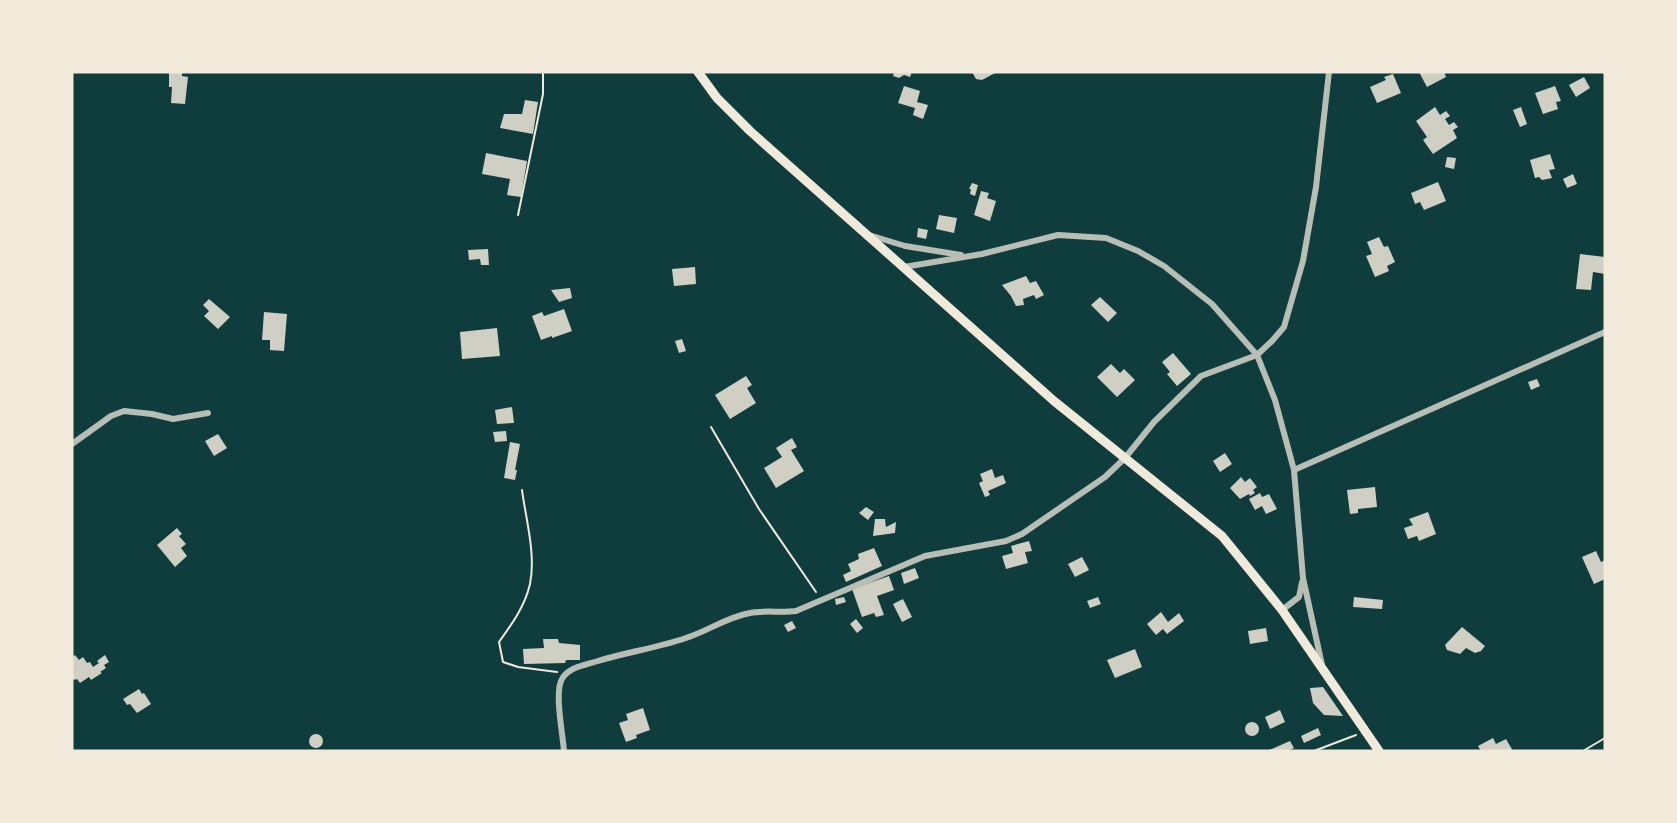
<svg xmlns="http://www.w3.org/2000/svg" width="1677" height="823" viewBox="0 0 1677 823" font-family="Arial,sans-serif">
	<rect width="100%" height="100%" fill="#0f3d3e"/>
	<!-- building -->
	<g fill="#cfcfc3">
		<polygon points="172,72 182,72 182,76 188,77 185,104 171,103 172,87 169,87 169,73"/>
		<polygon points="894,72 912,72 910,77 904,75 899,78 893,76"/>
		<polygon points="972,72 997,72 982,80 976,79"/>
		<polygon points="1419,72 1444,72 1446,77 1427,87"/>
		<polygon points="1393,74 1401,93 1377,103 1370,87 1386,80 1384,77"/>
		<polygon points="1584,77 1590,88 1576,97 1569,85"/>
		<polygon points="904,86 920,91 917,102 928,105 923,119 913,115 915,108 898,103"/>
		<polygon points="1555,86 1561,101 1556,102 1558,109 1543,114 1535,93"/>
		<polygon points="525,100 538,102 533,134 500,128 504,114 522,114"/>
		<polygon points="1435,107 1440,115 1446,111 1450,116 1445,119 1449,125 1454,122 1458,127 1453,130 1457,138 1433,154 1423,140 1427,137 1416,121"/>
		<polygon points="1521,107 1527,124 1520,127 1513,110"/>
		<polygon points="486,153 527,161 521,197 507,195 510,179 482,174"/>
		<polygon points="1550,154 1555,169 1549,170 1552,178 1542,180 1539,177 1535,178 1530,160"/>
		<polygon points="1447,157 1456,158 1454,169 1445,167"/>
		<polygon points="1573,174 1577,184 1567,188 1563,179"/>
		<polygon points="1438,182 1446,201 1424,210 1420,202 1415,204 1411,193"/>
		<polygon points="972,183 978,185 975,196 970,194 971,189 969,189"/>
		<polygon points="981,191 989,193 987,198 996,201 990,221 974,215"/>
		<polygon points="939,215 957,218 954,233 936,229"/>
		<polygon points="918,228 928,230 926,239 917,237"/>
		<polygon points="1379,237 1384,247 1388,246 1395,262 1387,266 1389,271 1375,277 1366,256 1372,254 1367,242"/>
		<polygon points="488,249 489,265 481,265 480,259 469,260 468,250"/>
		<polygon points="1580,254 1605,257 1605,274 1593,272 1591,290 1576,289"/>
		<polygon points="695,267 696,284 674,286 672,269"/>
		<polygon points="1026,276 1030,283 1036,281 1044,295 1036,299 1034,295 1023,299 1024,305 1016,306 1011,296 1002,285"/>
		<polygon points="570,288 572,298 559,302 551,290"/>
		<polygon points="1100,297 1117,313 1108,322 1091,305"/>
		<polygon points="209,299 230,317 218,329 204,316 209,311 203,305"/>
		<polygon points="564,309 572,331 552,338 552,336 541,340 532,316 542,312 544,316"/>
		<polygon points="264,312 287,314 284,351 270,350 270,340 262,340"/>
		<polygon points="497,328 500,356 462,359 460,332"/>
		<polygon points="682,339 686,351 679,353 675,341"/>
		<polygon points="1173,353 1191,374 1177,386 1167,374 1170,372 1162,362"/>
		<polygon points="1111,364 1120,373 1124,369 1135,380 1117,397 1097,377"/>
		<polygon points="746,376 752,385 747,388 756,403 730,419 715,395"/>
		<polygon points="1537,379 1540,386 1531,390 1528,382"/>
		<polygon points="512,407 514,423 497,424 495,410"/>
		<polygon points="506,431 507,441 495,442 493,432"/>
		<polygon points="218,434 227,448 214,456 205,441"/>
		<polygon points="792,438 797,447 791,450 804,471 776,488 764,468 782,457 776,448"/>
		<polygon points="510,442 520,444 515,470 517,470 515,480 504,478"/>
		<polygon points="1225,453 1232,464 1220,472 1213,461"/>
		<polygon points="992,469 995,478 1003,475 1006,483 988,491 990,495 985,497 979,483 983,481 980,474"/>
		<polygon points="1241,477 1245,482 1250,478 1257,487 1253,490 1255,493 1250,496 1249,494 1240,499 1230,488"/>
		<polygon points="1375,487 1377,507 1358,509 1358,513 1350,514 1347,490"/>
		<polygon points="1260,493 1262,497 1269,494 1277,509 1266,514 1262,506 1255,510 1249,499"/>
		<polygon points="866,507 874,512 868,520 859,513"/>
		<polygon points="1428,512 1436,534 1419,541 1417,536 1408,539 1404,528 1413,525 1409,519"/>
		<polygon points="875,519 885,519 886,527 896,522 895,533 873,536"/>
		<polygon points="177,528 182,534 179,536 186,544 181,548 187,556 175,567 157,545"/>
		<polygon points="1029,541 1032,551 1025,552 1028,563 1006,569 1002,556 1013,553 1011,546"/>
		<polygon points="874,548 882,566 846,582 843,575 851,571 848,564 859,559 858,554"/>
		<polygon points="1596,551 1601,562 1605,560 1605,579 1594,584 1582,557"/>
		<polygon points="1082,557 1089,570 1075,577 1068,564"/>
		<polygon points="915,568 919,578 904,584 901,573"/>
		<polygon points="889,576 894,590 877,596 884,615 876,617 874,613 862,617 852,589"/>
		<polygon points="844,597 846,602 836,605 835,599"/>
		<polygon points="1098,597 1101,604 1090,608 1087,601"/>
		<polygon points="1354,597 1383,600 1382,609 1353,607"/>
		<polygon points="903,599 912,617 902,622 893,604"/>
		<polygon points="1161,612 1168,622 1179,613 1184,621 1167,634 1163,629 1156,635 1147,624"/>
		<polygon points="856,619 863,628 857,633 850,624"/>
		<polygon points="792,621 796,628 788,632 784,625"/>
		<polygon points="1462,627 1485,646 1481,651 1475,653 1466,648 1460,654 1447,650 1445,645"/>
		<polygon points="1266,628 1268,641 1250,644 1248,631"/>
		<polygon points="543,639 558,639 559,643 580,645 580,660 566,660 565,663 524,664 523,649 544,648"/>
		<polygon points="1135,649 1142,667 1115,678 1107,660"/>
		<polygon points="75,655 79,660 83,657 87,663 90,662 93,667 99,663 97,661 105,655 109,662 104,665 106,668 100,672 102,673 91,680 89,677 80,683 77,679 74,680 72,677 72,657"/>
		<polygon points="1323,687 1343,716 1324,715 1313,703 1310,688"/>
		<polygon points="139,689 142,694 144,693 151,704 137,713 130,704 127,705 123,699"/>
		<polygon points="643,708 650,730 636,735 637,738 626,742 619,723 628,720 626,714"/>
		<polygon points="1280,710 1285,722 1270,729 1265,717"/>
		<circle cx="1252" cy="729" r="7"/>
		<polygon points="1318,728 1321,735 1304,743 1301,736"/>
		<circle cx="316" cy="741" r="7"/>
		<polygon points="1493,738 1496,744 1506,739 1513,751 1481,751 1478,746"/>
		<polygon points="1290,741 1294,748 1288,751 1267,751"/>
	</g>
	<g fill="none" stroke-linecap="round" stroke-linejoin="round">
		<!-- path -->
		<g stroke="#f1e9da" stroke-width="2">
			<polyline points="518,215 543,94 543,72"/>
			<polyline points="711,427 759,509 816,592"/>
			<path d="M 522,490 C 526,520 536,554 530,584 C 525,606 512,624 499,642 L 503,662 L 518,667 L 557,672"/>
			<polyline points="1314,751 1356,735"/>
			<polyline points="1583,751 1605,738"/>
		</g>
		<!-- minor -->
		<g stroke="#b8beb3" stroke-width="6">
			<polyline points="869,235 905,246 961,255"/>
			<polyline points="904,267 982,254 1058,235 1106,238 1138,251 1164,266 1212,304 1257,355 1275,400 1294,470 1303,578 1322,665"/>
			<polyline points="72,444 111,416 124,411 152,414 173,419 208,413"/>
			<polyline points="1294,470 1605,332"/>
			<polyline points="1282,610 1299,597 1302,582"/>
			<path d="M 564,751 C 563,735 554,692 562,679 C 568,667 586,665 598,661 C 627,652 657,648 686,638 C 708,631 727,617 750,613 C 765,610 780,613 796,611 L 925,556 L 1006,541 L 1022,534 L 1105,477 L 1125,458 L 1154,422 L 1201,376 L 1257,355 L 1272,341 L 1284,327 L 1303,261 L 1316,187 L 1329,72"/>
		</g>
		<!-- secondary -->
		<polyline stroke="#f1e9da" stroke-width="9" points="698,72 717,98 750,131 1054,401 1222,536 1282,610 1379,751"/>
	</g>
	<!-- border -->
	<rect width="1677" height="823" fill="none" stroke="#f1e9da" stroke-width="147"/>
</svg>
